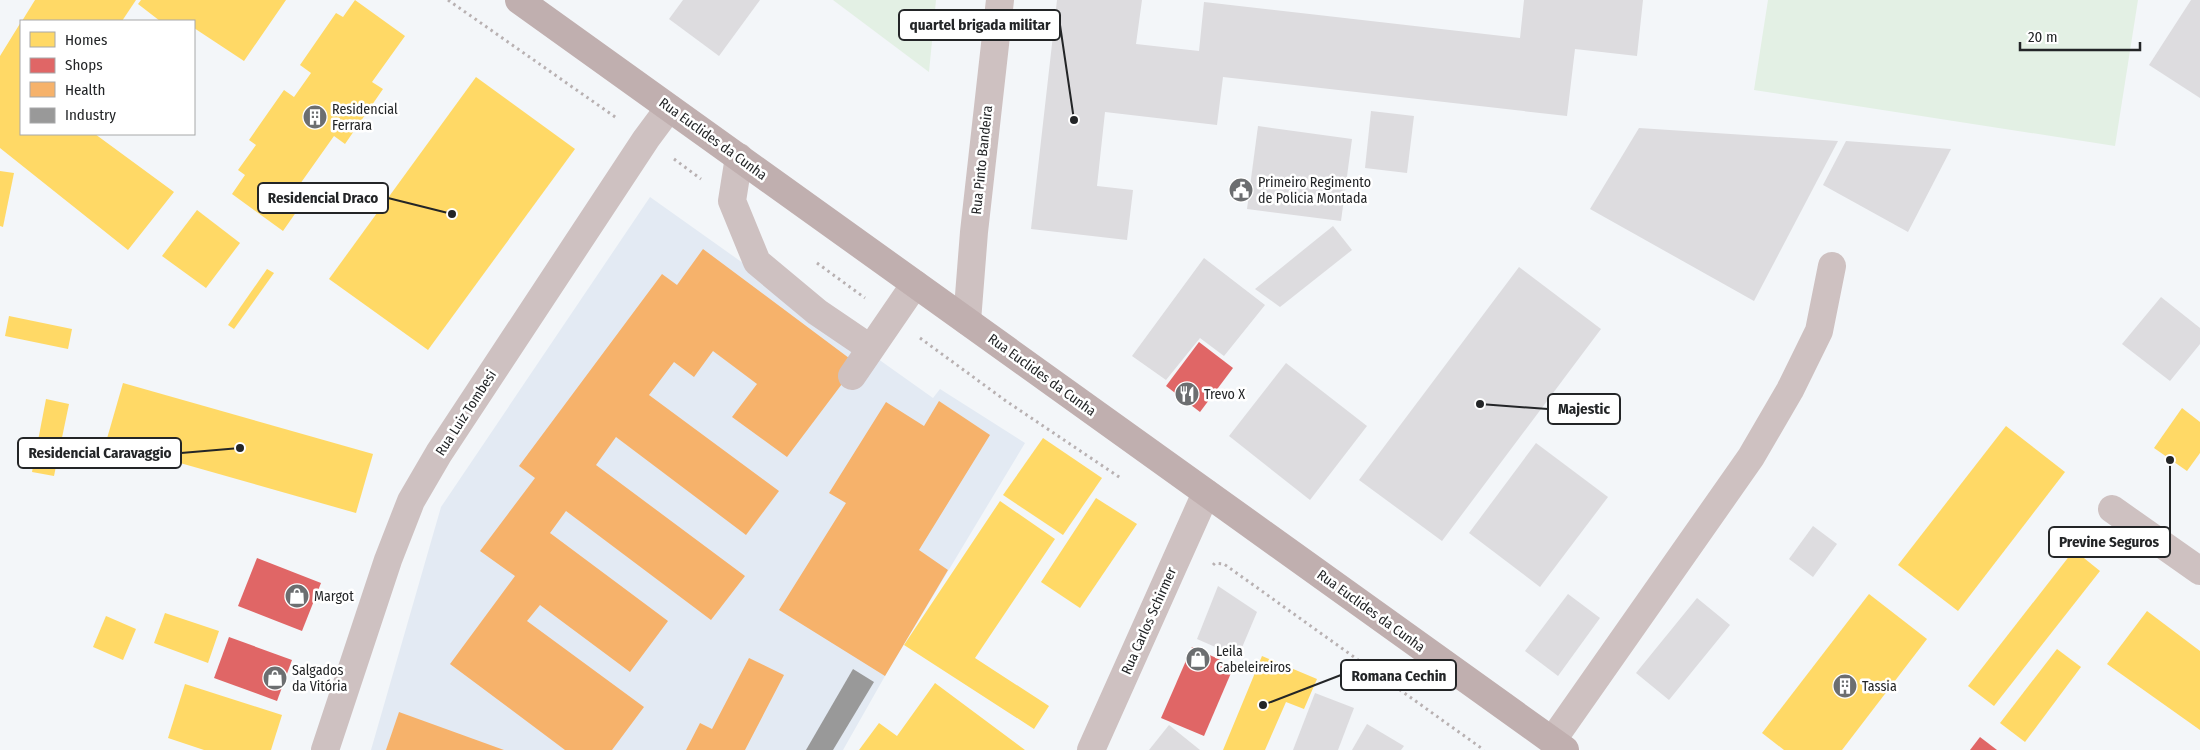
<svg xmlns="http://www.w3.org/2000/svg" width="2200" height="750" viewBox="0 0 2200 750" font-family="'Fira Sans Condensed',sans-serif">
	<rect width="100%" height="100%" fill="#f3f6f9"/>
	<!-- built -->
	<polygon fill="#e3eaf3" points="650,197 933,398 940,389 1025,443 885,676 843,750 371,750 441,507"/>
	<!-- green -->
	<g fill="#e3f0e4">
		<polygon points="833,0 936,0 929,72"/>
		<polygon points="1768,0 2138,0 2115,146 1754,90"/>
	</g>
	<!-- homes -->
	<g fill="#ffd966">
		<polygon points="35,0 136,0 122,21 22,21"/>
		<polygon points="141,0 286,0 244,61 194,28 194,21 160,21 138,4"/>
		<polygon points="355,0 405,36 372,82 383,89 345,144 334,136 288,201 299,208 283,231 232,194 245,175 238,170 256,145 249,140 284,90 294,97 311,73 300,65 336,13 343,17"/>
		<polygon points="21,22 21,134 95,134 174,192 128,250 0,148 0,56"/>
		<polygon points="476,77 575,149 428,350 329,279"/>
		<polygon points="0,171 14,173 3,227 0,226"/>
		<polygon points="197,210 240,243 206,288 162,256"/>
		<polygon points="267,269 274,273 234,329 228,325"/>
		<polygon points="9,316 72,329 68,349 5,336"/>
		<polygon points="123,383 373,454 356,513 106,442"/>
		<polygon points="46,399 69,404 54,476 32,472"/>
		<polygon points="2182,408 2200,422 2200,453 2187,471 2154,448"/>
		<polygon points="2006,426 2065,472 1958,611 1898,565"/>
		<polygon points="1043,438 1102,478 1063,535 1003,495"/>
		<polygon points="1096,498 1137,524 1080,608 1041,582"/>
		<polygon points="1000,501 1055,539 975,658 1049,706 1034,729 904,645"/>
		<polygon points="2074,550 2100,571 1994,706 1968,686"/>
		<polygon points="1869,594 1927,639 1842,750 1784,750 1762,733"/>
		<polygon points="2147,611 2200,651 2200,730 2107,664"/>
		<polygon points="165,613 219,631 208,663 154,643"/>
		<polygon points="106,616 136,629 123,660 93,647"/>
		<polygon points="2057,649 2081,667 2025,742 2000,723"/>
		<polygon points="1262,656 1317,679 1304,709 1286,702 1265,750 1223,750"/>
		<polygon points="935,683 1025,750 859,750 879,723 897,736"/>
		<polygon points="185,684 282,715 271,750 204,750 168,738"/>
	</g>
	<!-- shops -->
	<g fill="#e06666">
		<polygon points="1199,342 1233,368 1200,412 1166,386"/>
		<polygon points="257,558 321,583 302,631 238,606"/>
		<polygon points="229,637 292,660 277,701 214,678"/>
		<polygon points="1192,647 1234,666 1204,736 1161,718"/>
		<polygon points="1980,737 1997,750 1970,750"/>
	</g>
	<!-- health -->
	<g fill="#f6b26b">
		<polygon points="703,249 857,364 787,457 732,417 757,384 713,351 694,377 674,362 649,395 779,491 746,535 616,437 596,465 745,576 711,620 566,511 550,533 668,621 630,672 540,605 527,621 644,707 612,750 565,750 450,664 515,576 480,551 535,478 519,466 662,274 677,285"/>
		<polygon points="939,401 990,435 919,550 948,570 885,676 779,610 846,503 829,493 886,402 924,426"/>
		<polygon points="749,658 784,675 745,750 686,750 700,723 712,729"/>
		<polygon points="399,712 504,750 386,750"/>
	</g>
	<!-- industry -->
	<polygon fill="#999" points="853,669 874,682 833,750 806,750"/>
	<!-- building -->
	<g fill="#dddcdf">
		<polygon points="683,0 760,0 719,56 669,19"/>
		<polygon points="1057,0 1142,0 1136,44 1199,51 1204,2 1520,38 1524,0 1643,0 1637,56 1575,49 1567,116 1223,77 1217,125 1105,112 1097,186 1133,190 1127,240 1031,229"/>
		<polygon points="2191,0 2200,0 2200,98 2149,65"/>
		<polygon points="1371,111 1414,116 1407,173 1365,168"/>
		<polygon points="1258,126 1352,139 1341,221 1247,209"/>
		<polygon points="1639,128 1838,141 1754,301 1590,209"/>
		<polygon points="1846,141 1951,149 1908,232 1823,185"/>
		<polygon points="1333,226 1352,250 1280,307 1255,289"/>
		<polygon points="1204,258 1265,305 1224,356 1200,338 1166,380 1132,356"/>
		<polygon points="1519,267 1601,329 1442,541 1359,480"/>
		<polygon points="2161,297 2200,328 2200,344 2170,381 2122,344"/>
		<polygon points="1286,363 1367,426 1310,500 1229,436"/>
		<polygon points="1536,443 1608,497 1540,587 1469,533"/>
		<polygon points="1813,526 1837,544 1813,577 1789,559"/>
		<polygon points="1218,586 1257,612 1238,657 1197,639"/>
		<polygon points="1568,594 1600,618 1558,676 1525,651"/>
		<polygon points="1697,598 1730,625 1669,700 1636,673"/>
		<polygon points="1315,693 1354,708 1338,750 1293,750"/>
		<polygon points="1367,724 1404,746 1401,750 1352,750"/>
		<polygon points="1169,725 1200,750 1149,750"/>
	</g>
	<g fill="none" stroke-linecap="round" stroke-linejoin="round">
		<!-- path -->
		<g stroke="#b8b1b2" stroke-width="3" stroke-dasharray="2.5 4" stroke-linecap="butt">
			<polyline points="448,0 618,119"/>
			<polyline points="674,159 701,179"/>
			<polyline points="817,263 865,298"/>
			<polyline points="920,338 1006,401 1122,479"/>
			<polyline points="1213,565 1215,563 1224,564 1484,750"/>
		</g>
		<!-- minor -->
		<g stroke="#cec1c1" stroke-width="28">
			<polyline points="739,157 732,201 757,262 817,312 870,348"/>
			<polyline points="967,321 974,232 1000,0"/>
			<polyline points="852,376 915,284"/>
			<polyline points="2112,509 2200,571"/>
			<polyline points="1552,741 1751,457 1790,390 1819,331 1832,266"/>
			<polyline points="325,750 388,560 411,501 439,453 646,139 669,108"/>
			<polyline points="1091,750 1206,493"/>
		</g>
		<!-- major -->
		<polyline stroke="#c0afaf" stroke-width="28" points="519,0 1565,750"/>
	</g>
	<!-- icons -->
	<defs>
		<symbol id="building-disc" viewBox="-11 -11 22 22"><circle r="9.5" fill="#6c6e70" stroke="#fff"/><path d="M-4-6H4V6H1V3H-1V6H-4ZM-2.5-4.3h1.7v1.8h-1.7ZM.8-4.3h1.7v1.8H.8ZM-2.5-1h1.7V.8h-1.7ZM.8-1h1.7V.8H.8Z" fill="#fff"/></symbol>
		<symbol id="civic-disc" viewBox="-11 -11 22 22"><circle r="9.5" fill="#6c6e70" stroke="#fff"/><path d="M-.6-6.5H3V-4.5H.6V-3L4-1V1h2V6H-6V1h2V-1L-.6-3ZM-1.2 2.5V6h2.4V2.5Z" fill="#fff"/></symbol>
		<symbol id="restaurant-disc" viewBox="-11 -11 22 22"><circle r="9.5" fill="#6c6e70" stroke="#fff"/><path d="M-5-6h1v4h1v-4h1v4h1v-4h1v5L-1.5 .5V6h-2V.5L-5-1ZM5-6V6H3V1.5H1.5Q1.5-4 5-6Z" fill="#fff"/></symbol>
		<symbol id="shop-disc" viewBox="-11 -11 22 22"><circle r="9.5" fill="#6c6e70" stroke="#fff"/><path d="M-5-2.5h2.3a2.7 3.5 0 0 1 5.4 0H5L5.5 6h-11ZM-1.5-2.5h3a1.5 2.3 0 0 0-3 0Z" fill="#fff"/></symbol>
	</defs>
	<g fill-rule="evenodd">
		<use href="#building-disc" x="301" y="103" width="28" height="28"/>
		<use href="#civic-disc" x="1227" y="176" width="28" height="28"/>
		<use href="#restaurant-disc" x="1173" y="380" width="28" height="28"/>
		<use href="#shop-disc" x="283" y="582" width="28" height="28"/>
		<use href="#shop-disc" x="1184" y="645" width="28" height="28"/>
		<use href="#shop-disc" x="261" y="664" width="28" height="28"/>
		<use href="#building-disc" x="1831" y="672" width="28" height="28"/>
	</g>
	<g text-anchor="middle" dominant-baseline="central" stroke-width="5" stroke-linejoin="round" paint-order="stroke">
		<!-- poi labels -->
		<g font-size="14" fill="#232527" stroke="#fff" text-anchor="start">
			<text x="332" y="109">Residencial<tspan x="332" dy="16">Ferrara</tspan></text>
			<text x="1258" y="182">Primeiro Regimento<tspan x="1258" dy="16">de Policia Montada</tspan></text>
			<text x="1204" y="394">Trevo X</text>
			<text x="314" y="596">Margot</text>
			<text x="1216" y="651">Leila<tspan x="1216" dy="16">Cabeleireiros</tspan></text>
			<text x="292" y="670">Salgados<tspan x="292" dy="16">da Vitória</tspan></text>
			<text x="1862" y="686">Tassia</text>
		</g>
		<!-- street labels -->
		<g font-size="14" fill="#232527" stroke="#fff">
			<text transform="translate(713 139) rotate(36)">Rua Euclides da Cunha</text>
			<text transform="translate(982 160) rotate(-84)">Rua Pinto Bandeira</text>
			<text transform="translate(1042 375) rotate(36)">Rua Euclides da Cunha</text>
			<text transform="translate(466 413) rotate(-57)">Rua Luiz Tombesi</text>
			<text transform="translate(1371 611) rotate(36)">Rua Euclides da Cunha</text>
			<text transform="translate(1149 621) rotate(-66)">Rua Carlos Schirmer</text>
		</g>
	</g>
	<!-- callouts -->
	<path fill="none" stroke="#232527" stroke-width="2" d="M1074 120L1060 25M452 214L388 198M1480 404L1548 409M240 448L181 453M2170 460L2170 542M1263 705L1341 675"/>
	<g fill="#232527" stroke="#fff" stroke-width="2">
		<circle cx="1074" cy="120" r="5"/>
		<circle cx="452" cy="214" r="5"/>
		<circle cx="1480" cy="404" r="5"/>
		<circle cx="240" cy="448" r="5"/>
		<circle cx="2170" cy="460" r="5"/>
		<circle cx="1263" cy="705" r="5"/>
	</g>
	<g fill="#fff" stroke="#232527" stroke-width="2">
		<rect x="899" y="10" width="161" height="30" rx="5"/>
		<rect x="258" y="183" width="130" height="30" rx="5"/>
		<rect x="1548" y="394" width="72" height="30" rx="5"/>
		<rect x="18" y="438" width="163" height="30" rx="5"/>
		<rect x="2049" y="527" width="121" height="30" rx="5"/>
		<rect x="1341" y="660" width="115" height="30" rx="5"/>
	</g>
	<g font-size="15" text-anchor="middle" font-weight="bold" fill="#232527">
		<text x="980" y="30">quartel brigada militar</text>
		<text x="323" y="203">Residencial Draco</text>
		<text x="1584" y="414">Majestic</text>
		<text x="100" y="458">Residencial Caravaggio</text>
		<text x="2109" y="547">Previne Seguros</text>
		<text x="1399" y="681">Romana Cechin</text>
	</g>
	<!-- legend -->
	<rect x="20" y="20" width="175" height="115" fill="#ffffff" stroke="#a7a8a9"/>
	<rect x="30" y="32" width="25" height="15" fill="#ffd966" stroke="#a7a8a9"/>
	<text x="65" y="45" font-size="15" fill="#232527">Homes</text>
	<rect x="30" y="58" width="25" height="15" fill="#e06666" stroke="#a7a8a9"/>
	<text x="65" y="70" font-size="15" fill="#232527">Shops</text>
	<rect x="30" y="82" width="25" height="15" fill="#f6b26b" stroke="#a7a8a9"/>
	<text x="65" y="95" font-size="15" fill="#232527">Health</text>
	<rect x="30" y="108" width="25" height="15" fill="#999999" stroke="#a7a8a9"/>
	<text x="65" y="120" font-size="15" fill="#232527">Industry</text>
	<!-- scale -->
	<path d="M2020 42v8h120v-8" fill="none" stroke="#232527" stroke-width="2.5"/>
	<text x="2028" y="42" font-size="15" fill="#232527" stroke="#ffffff" stroke-width="4" paint-order="stroke">20 m</text>
</svg>
